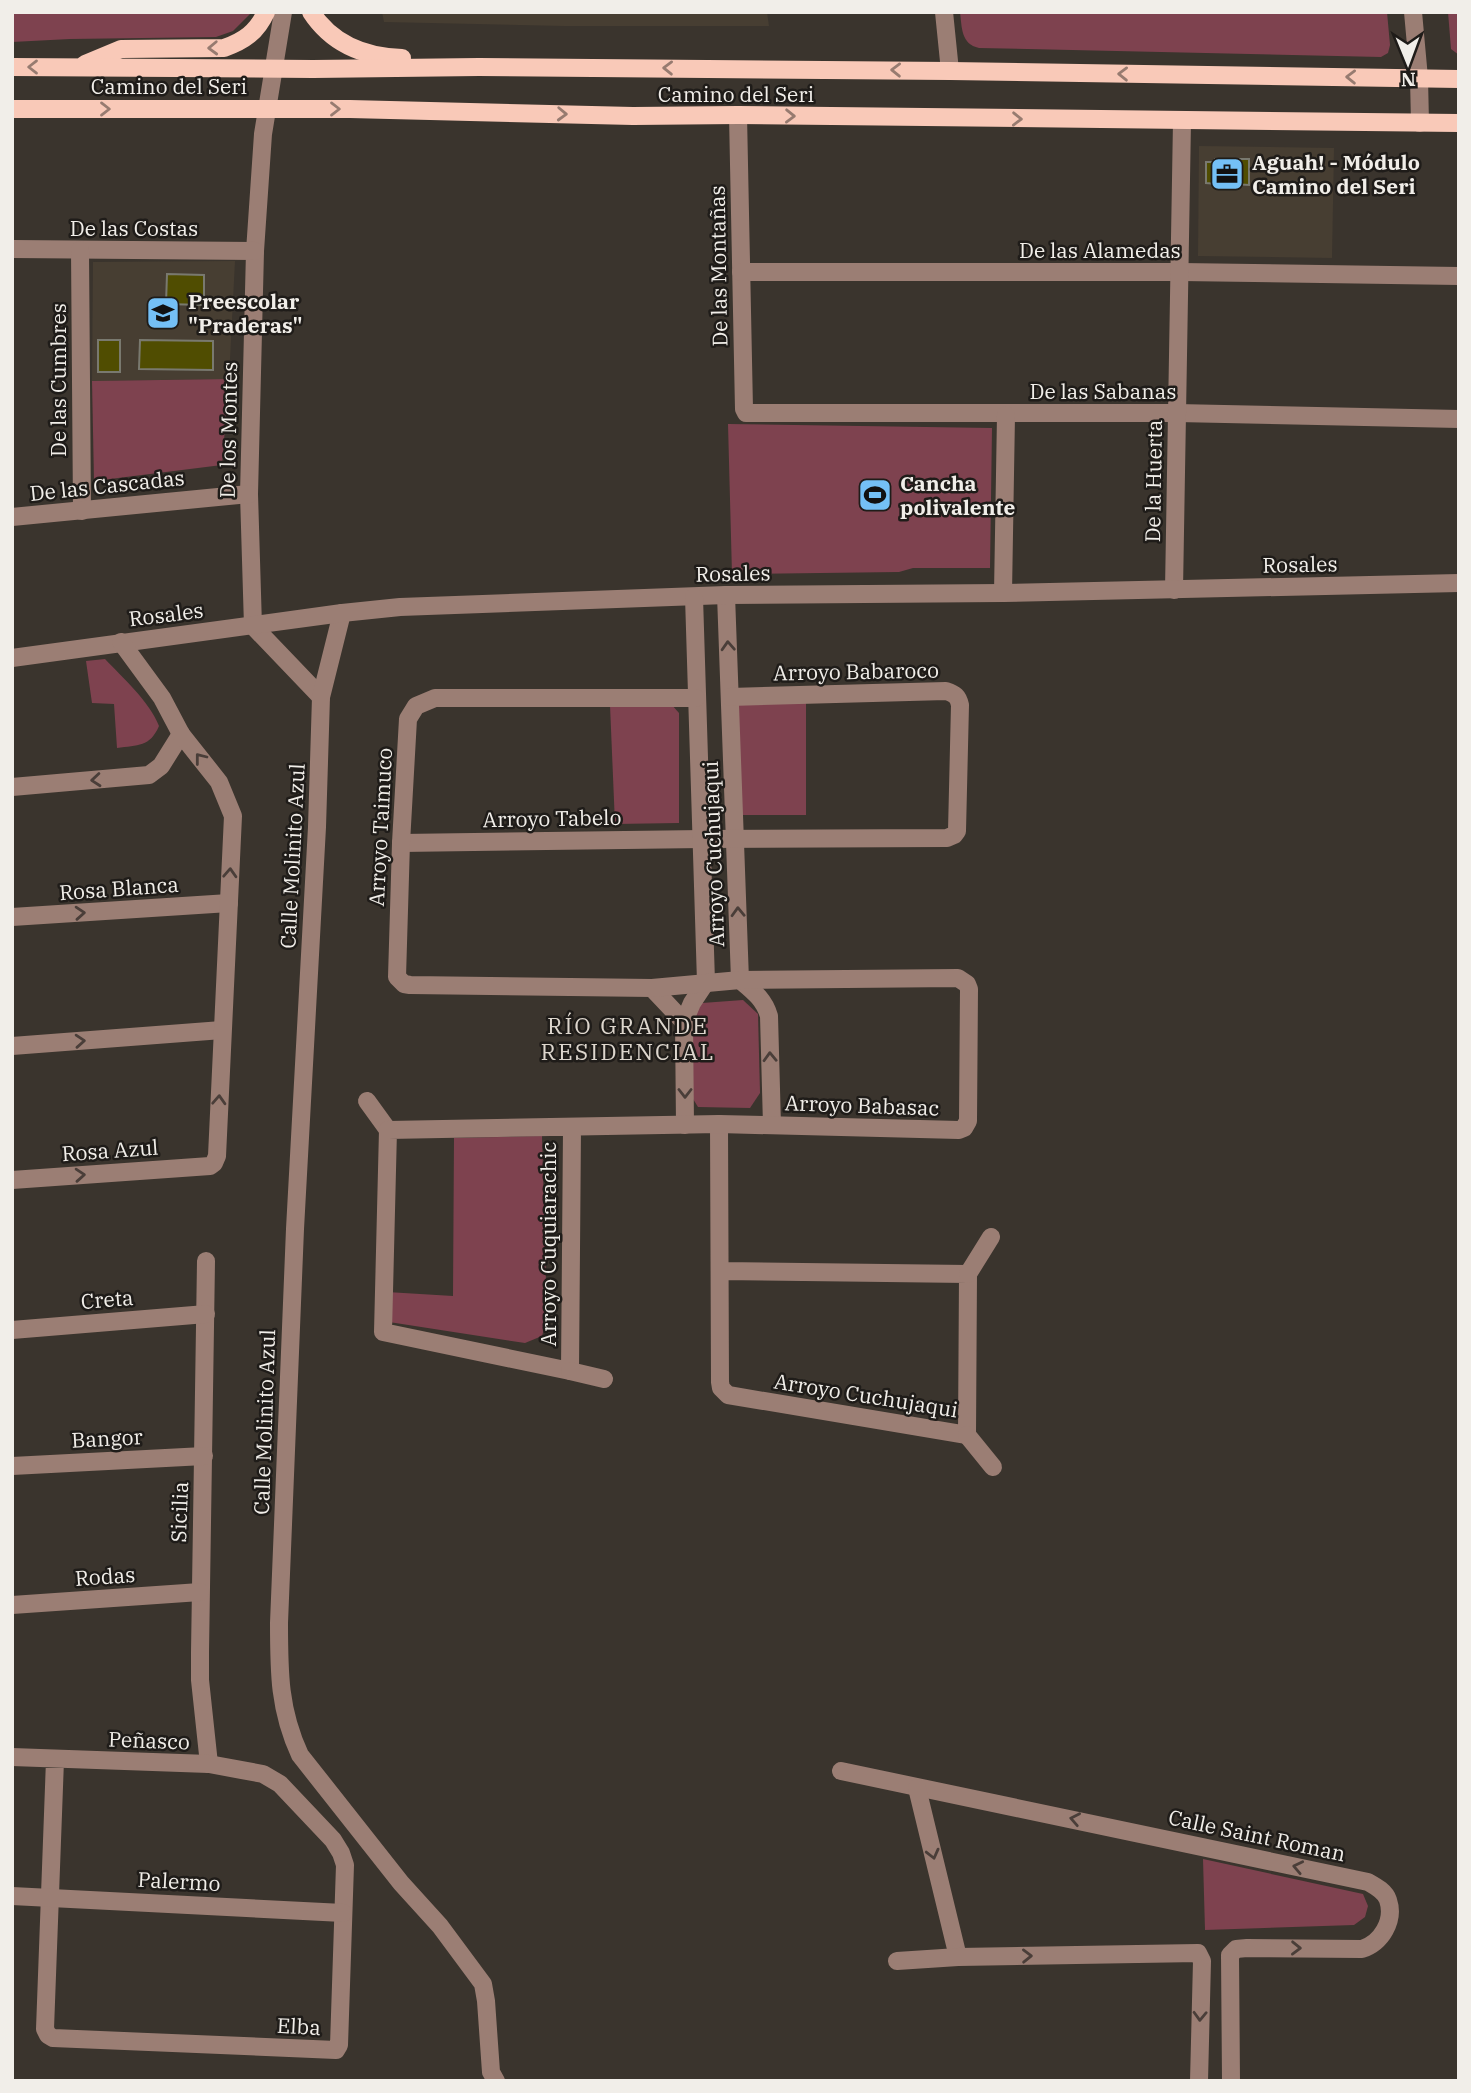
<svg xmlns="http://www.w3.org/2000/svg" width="1471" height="2093" viewBox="0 0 1471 2093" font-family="'IBM Plex Serif',serif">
	<rect width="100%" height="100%" fill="#3a342d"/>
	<!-- built -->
	<g fill="#473e32">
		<polygon points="382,12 767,12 769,26 564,26 384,22"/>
		<polygon points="1199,146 1334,148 1332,258 1198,256"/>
		<polygon points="235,261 229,379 92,381 93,262"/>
	</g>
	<!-- green -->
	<g fill="#7e424f">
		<polygon points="12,12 252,12 233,31 216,37 70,39 12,42"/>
		<path d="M 960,12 L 1387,12 L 1390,45 L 1388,53 L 1381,57 L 979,48 C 961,44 962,28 960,12 Z"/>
		<polygon points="1448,12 1459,12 1459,55 1451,49"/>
		<polygon points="229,379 222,465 94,481 92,381"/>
		<polygon points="728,424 992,428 990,568 913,568 899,572 732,574"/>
		<path d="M 105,659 C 122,677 150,702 159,726 C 150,747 138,745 117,748 L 114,704 L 92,703 L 86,661 Z"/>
		<polygon points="806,701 806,815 739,815 736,704"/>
		<polygon points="671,704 679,713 679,823 615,824 610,705"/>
		<polygon points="743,1000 758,1014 760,1093 750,1108 698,1107 690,1094 688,1017 702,1003"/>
		<polygon points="542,1136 547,1319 542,1336 525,1343 389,1322 387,1292 453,1296 454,1138"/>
		<polygon points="1203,1859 1363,1894 1368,1906 1365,1917 1354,1925 1205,1930"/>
	</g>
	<!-- building -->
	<g fill="#504d01" stroke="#79796f" stroke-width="2">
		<polygon points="1215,159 1226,159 1226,162 1237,162 1237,159 1249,159 1249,185 1234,184 1234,181 1218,181 1218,184 1206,183 1206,162 1214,162"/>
		<polygon points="167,274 204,275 204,305 166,304"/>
		<rect x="98" y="340" width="22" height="32"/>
		<polygon points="140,340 213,341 213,370 139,369"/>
	</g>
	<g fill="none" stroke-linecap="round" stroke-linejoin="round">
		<!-- minor -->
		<g stroke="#9b7e74" stroke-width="18">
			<polyline points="283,12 263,134 255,251 249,494 253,626 321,697"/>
			<polyline points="944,12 950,71"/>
			<polyline points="1413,12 1419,78 1420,123"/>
			<polyline points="738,115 744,409 746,413 1177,413 1459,419"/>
			<polyline points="12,249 255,251"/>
			<polyline points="80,250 82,511"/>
			<polyline points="741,272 1181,272 1459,276"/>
			<polyline points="12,517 249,494"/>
			<polyline points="1174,590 1182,121"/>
			<polyline points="1003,593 1006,415"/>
			<path d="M 726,595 L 740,980 C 753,991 764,999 769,1016 L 772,1125"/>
			<path d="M 342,613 L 321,697 L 317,827 L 295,1229 L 279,1623 C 279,1672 279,1710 300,1755 L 401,1883 L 440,1926 L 483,1984 L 486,2001 L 491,2072 L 496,2081"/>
			<polyline points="12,658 342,613 400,607 726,595 1003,593 1459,583"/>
			<polyline points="12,787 149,775 161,766 181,734"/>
			<path d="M 401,843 L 703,839 L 947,838 L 954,835 L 957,831 L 960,705 C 958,696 955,694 946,691 L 730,697"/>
			<polyline points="12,917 229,903"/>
			<polyline points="652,988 684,1022"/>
			<polyline points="12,1046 222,1030"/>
			<polyline points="367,1101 388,1130"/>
			<polyline points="719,1124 720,1382 721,1388 728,1395 967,1435 968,1274 720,1271"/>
			<polyline points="685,1125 684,1022 692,1003 706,982 694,597"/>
			<polyline points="572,1129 570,1371 383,1332 388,1130 719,1124 959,1130 964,1128 968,1121 969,989 967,984 958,978 740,980 652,988 410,985 404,984 397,977 401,843 408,719 416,706 435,698 696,698"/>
			<polyline points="12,1180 210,1166 214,1163 217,1156 233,816 219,782 181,734 162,698 121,642"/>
			<polyline points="206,1261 200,1653 200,1680 209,1764"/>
			<polyline points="968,1274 991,1237"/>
			<polyline points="12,1330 206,1314"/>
			<polyline points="570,1371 604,1379"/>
			<polyline points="967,1435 993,1467"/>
			<polyline points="12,1466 204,1456"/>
			<polyline points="12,1605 200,1592"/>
			<polyline points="12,1757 209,1764 263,1774 280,1784 333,1840 341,1853 345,1865 339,2045 336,2050 53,2038 48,2035 45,2029 55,1760"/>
			<path d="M 841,1771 L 1368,1882 C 1375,1886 1385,1891 1388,1900 C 1395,1921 1381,1943 1362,1949 L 1247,1948 L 1236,1949 L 1230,1955 L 1231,2081"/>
			<polyline points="917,1788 958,1957"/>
			<polyline points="12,1896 343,1913"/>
			<polyline points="897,1961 958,1957 1198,1953 1202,1961 1199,2081"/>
		</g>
		<!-- major -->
		<g stroke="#f9c9b8" stroke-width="18">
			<path d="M 311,12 C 332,44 365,57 402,58"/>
			<path d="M 85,64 L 121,49 L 224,48 C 244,41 257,32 266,12"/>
			<polyline points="12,67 313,69 479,67 950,71 1459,79"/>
			<polyline points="12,109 350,109 633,116 738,115 1459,123"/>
		</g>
	</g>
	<!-- one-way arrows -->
	<defs><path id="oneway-chevron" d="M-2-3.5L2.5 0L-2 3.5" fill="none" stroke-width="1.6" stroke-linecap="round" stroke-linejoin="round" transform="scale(1.75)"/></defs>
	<g stroke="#977b70">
		<use href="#oneway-chevron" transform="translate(213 48) rotate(178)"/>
		<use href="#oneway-chevron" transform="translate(33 67) rotate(-180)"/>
		<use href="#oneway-chevron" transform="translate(668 68) rotate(-179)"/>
		<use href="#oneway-chevron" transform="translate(896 70) rotate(-179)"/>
		<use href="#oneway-chevron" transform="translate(1123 74) rotate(-179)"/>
		<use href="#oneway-chevron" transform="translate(1351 77) rotate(-179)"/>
		<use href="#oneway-chevron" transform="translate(105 109)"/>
		<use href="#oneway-chevron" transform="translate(335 109)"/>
		<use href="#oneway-chevron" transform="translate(562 114) rotate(2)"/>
		<use href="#oneway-chevron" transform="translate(790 116) rotate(1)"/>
		<use href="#oneway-chevron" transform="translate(1017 119) rotate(1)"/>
	</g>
	<g stroke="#4a3e39">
		<use href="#oneway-chevron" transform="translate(728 646) rotate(-93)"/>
		<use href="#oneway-chevron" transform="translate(200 758) rotate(-128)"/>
		<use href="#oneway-chevron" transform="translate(96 780) rotate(175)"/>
		<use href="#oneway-chevron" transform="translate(230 873) rotate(-87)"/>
		<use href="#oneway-chevron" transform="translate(738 912) rotate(-92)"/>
		<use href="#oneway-chevron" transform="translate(80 913) rotate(-4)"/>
		<use href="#oneway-chevron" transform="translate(80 1041) rotate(-4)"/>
		<use href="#oneway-chevron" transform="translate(770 1057) rotate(-92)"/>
		<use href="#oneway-chevron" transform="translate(685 1093) rotate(90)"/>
		<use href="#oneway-chevron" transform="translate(219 1100) rotate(-87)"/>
		<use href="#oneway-chevron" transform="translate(80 1175) rotate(-4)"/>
		<use href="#oneway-chevron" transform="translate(1075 1819) rotate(-169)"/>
		<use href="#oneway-chevron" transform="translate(933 1854) rotate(76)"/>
		<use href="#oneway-chevron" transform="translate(1298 1867) rotate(-168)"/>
		<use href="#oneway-chevron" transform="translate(1296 1948) rotate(1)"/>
		<use href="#oneway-chevron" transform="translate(1027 1956) rotate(-1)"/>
		<use href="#oneway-chevron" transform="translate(1200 2016) rotate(92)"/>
	</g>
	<!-- icons -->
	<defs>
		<symbol id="office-square" viewBox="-11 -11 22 22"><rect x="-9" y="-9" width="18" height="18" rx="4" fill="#74c0f6" stroke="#1f1c19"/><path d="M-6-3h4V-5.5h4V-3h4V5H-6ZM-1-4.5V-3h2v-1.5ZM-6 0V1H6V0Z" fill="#111"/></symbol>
		<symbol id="school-square" viewBox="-11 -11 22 22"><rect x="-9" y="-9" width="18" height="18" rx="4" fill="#74c0f6" stroke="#1f1c19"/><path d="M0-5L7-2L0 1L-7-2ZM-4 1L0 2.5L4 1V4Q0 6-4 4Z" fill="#111"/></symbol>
		<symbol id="stadium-square" viewBox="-11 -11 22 22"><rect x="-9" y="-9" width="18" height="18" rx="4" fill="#74c0f6" stroke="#1f1c19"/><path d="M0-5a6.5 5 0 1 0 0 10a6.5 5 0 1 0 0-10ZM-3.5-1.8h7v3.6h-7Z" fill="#111"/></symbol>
	</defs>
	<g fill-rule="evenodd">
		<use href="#office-square" x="1208" y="155" width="38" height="38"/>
		<use href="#school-square" x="144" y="294" width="38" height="38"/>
		<use href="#stadium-square" x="856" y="476" width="38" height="38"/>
	</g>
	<g text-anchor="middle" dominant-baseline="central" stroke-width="5" stroke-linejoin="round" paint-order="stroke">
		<!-- street labels -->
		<g font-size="21" fill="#f1eee9" stroke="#1f1c19">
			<text x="169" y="86">Camino del Seri</text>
			<text x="736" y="94">Camino del Seri</text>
			<text x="134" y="228">De las Costas</text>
			<text x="1100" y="250">De las Alamedas</text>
			<text transform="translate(718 266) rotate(-91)">De las Montañas</text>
			<text transform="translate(58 380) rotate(-90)">De las Cumbres</text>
			<text x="1103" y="391">De las Sabanas</text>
			<text transform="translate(228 430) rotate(-89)">De los Montes</text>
			<text transform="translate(1153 481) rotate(-89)">De la Huerta</text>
			<text transform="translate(107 485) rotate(-6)">De las Cascadas</text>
			<text transform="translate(1300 564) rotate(-1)">Rosales</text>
			<text transform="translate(733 573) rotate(-1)">Rosales</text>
			<text transform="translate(166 614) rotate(-7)">Rosales</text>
			<text transform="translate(856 671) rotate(-1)">Arroyo Babaroco</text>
			<text transform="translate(552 818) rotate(-1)">Arroyo Tabelo</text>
			<text transform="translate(380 827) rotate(-87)">Arroyo Taimuco</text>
			<text transform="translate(713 854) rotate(-92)">Arroyo Cuchujaqui</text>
			<text transform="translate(292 856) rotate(-87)">Calle Molinito Azul</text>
			<text transform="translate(119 888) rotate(-4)">Rosa Blanca</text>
			<text transform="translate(862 1105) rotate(2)">Arroyo Babasac</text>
			<text transform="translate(110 1150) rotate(-4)">Rosa Azul</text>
			<text transform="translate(548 1244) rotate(-90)">Arroyo Cuquiarachic</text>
			<text transform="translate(107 1299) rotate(-5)">Creta</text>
			<text transform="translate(866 1395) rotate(9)">Arroyo Cuchujaqui</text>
			<text transform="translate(264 1422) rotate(-88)">Calle Molinito Azul</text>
			<text transform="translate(107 1438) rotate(-3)">Bangor</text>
			<text transform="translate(179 1512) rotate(-88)">Sicilia</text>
			<text transform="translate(105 1576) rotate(-4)">Rodas</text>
			<text transform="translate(149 1740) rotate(2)">Peñasco</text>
			<text transform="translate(1257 1835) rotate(12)">Calle Saint Roman</text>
			<text transform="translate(179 1881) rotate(3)">Palermo</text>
			<text transform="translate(299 2026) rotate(3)">Elba</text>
		</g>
		<!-- poi labels -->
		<g font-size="21" font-weight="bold" fill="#f1eee9" stroke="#1f1c19" text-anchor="start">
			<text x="1252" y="162">Aguah! - Módulo<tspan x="1252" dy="24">Camino del Seri</tspan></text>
			<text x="188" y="301">Preescolar<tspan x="188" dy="24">"Praderas"</tspan></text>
			<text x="900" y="483">Cancha<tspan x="900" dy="24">polivalente</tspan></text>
		</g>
		<!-- neighbourhood labels -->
		<g font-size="23" letter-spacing="2" fill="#ddd6cd" stroke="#1f1c19">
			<text x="628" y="1025">RÍO GRANDE<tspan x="628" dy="26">RESIDENCIAL</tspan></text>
		</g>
	</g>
	<!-- border -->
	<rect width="1471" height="2093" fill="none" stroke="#f1eee9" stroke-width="28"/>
	<!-- north arrow -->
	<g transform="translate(1408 63) rotate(179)" stroke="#1f1c19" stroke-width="5" paint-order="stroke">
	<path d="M0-5L12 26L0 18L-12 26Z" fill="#f1eee9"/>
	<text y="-10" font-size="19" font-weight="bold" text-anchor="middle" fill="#f1eee9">N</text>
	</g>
</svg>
